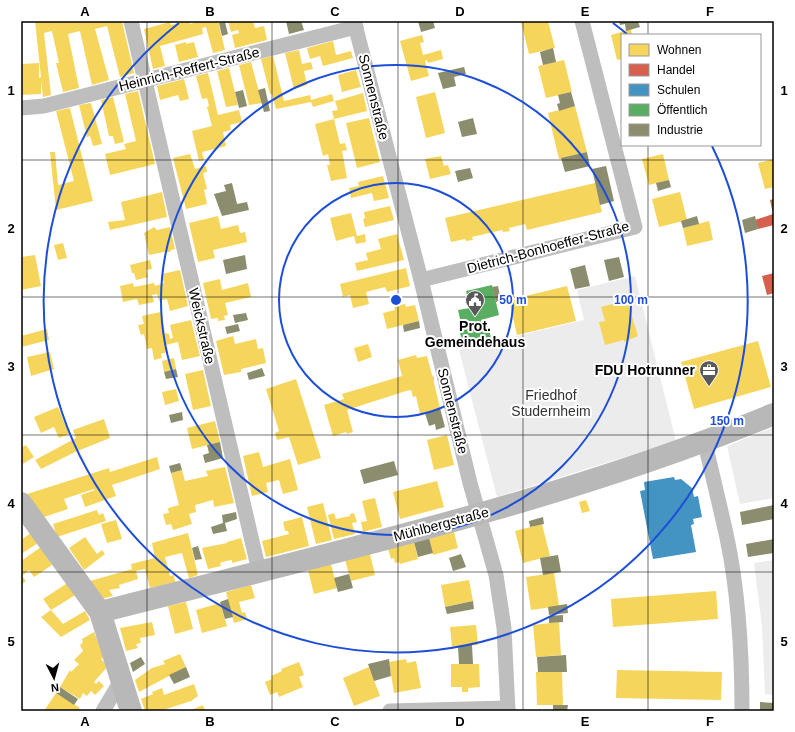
<svg xmlns="http://www.w3.org/2000/svg" width="795" height="732" viewBox="0 0 795 732" font-family="Arial,sans-serif">
	<rect width="100%" height="100%" fill="#fff"/>
	<!-- green -->
	<g fill="#ececec">
		<polygon points="635,276 676,441 497,497 459,350 584,320 577,290"/>
		<polygon points="774,427 774,498 740,504 727,446"/>
		<polygon points="774,560 774,695 765,694 762,626 754,563"/>
	</g>
	<!-- homes -->
	<g fill="#f6d55c">
		<polygon points="35,21 122,21 134,73 120,77 107,26 95,29 109,80 92,85 80,31 68,34 79,88 63,92 56,63 59,63 52,31 44,33 51,95 43,97 41,80 41,94 21,95 21,64 39,63 39,78 41,77"/>
		<polygon points="185,21 189,21 190,24 199,21 218,21 225,50 213,53 206,27 202,28 203,34 160,46 165,66 153,69 144,29 170,22 171,25"/>
		<polygon points="228,21 253,21 255,28 264,26 267,40 235,48 232,35 239,33 238,30 231,32"/>
		<polygon points="527,21 548,21 555,48 529,54 521,22"/>
		<polygon points="631,29 632,35 622,35 622,59 617,60 611,35"/>
		<polygon points="422,35 424,42 420,43 423,55 441,50 443,59 428,63 427,60 425,61 429,76 411,81 400,41"/>
		<polygon points="333,41 336,55 351,51 353,58 323,66 320,56 310,59 307,48"/>
		<polygon points="186,42 186,44 194,42 198,57 179,62 175,45"/>
		<polygon points="299,50 302,64 311,62 313,69 304,71 307,85 294,89 285,53"/>
		<polygon points="273,56 284,101 310,95 311,100 332,94 334,101 313,107 311,102 276,109 272,94 270,94 261,59"/>
		<polygon points="564,60 572,92 546,98 538,66"/>
		<polygon points="251,62 262,103 249,105 239,65"/>
		<polygon points="229,68 238,105 226,107 217,71"/>
		<polygon points="356,70 361,87 342,92 338,75"/>
		<polygon points="208,73 218,115 239,110 242,122 230,125 231,130 223,132 226,146 202,152 204,160 199,161 192,131 212,126 207,107 209,106 207,98 202,99 196,76"/>
		<polygon points="184,79 189,99 180,101 178,95 160,100 157,86"/>
		<polygon points="138,91 155,164 110,175 105,154 126,149 124,144 136,141 125,94"/>
		<polygon points="435,92 445,133 426,138 416,97"/>
		<polygon points="363,93 367,111 334,119 340,144 345,143 347,150 342,151 347,178 331,181 327,165 330,165 328,154 323,156 315,124 334,119 332,111 338,110 335,101"/>
		<polygon points="113,97 124,142 115,144 113,136 109,136 101,100"/>
		<polygon points="91,103 102,144 93,146 90,136 87,137 79,105"/>
		<polygon points="575,106 587,152 559,159 548,113"/>
		<polygon points="70,108 93,201 56,210 50,152 55,152 58,185 74,181 56,111"/>
		<polygon points="369,118 380,162 357,168 346,123"/>
		<polygon points="190,154 195,169 206,166 207,172 203,173 207,189 204,190 207,204 186,209 173,158"/>
		<polygon points="663,154 669,180 649,185 642,159"/>
		<polygon points="441,156 444,166 448,165 451,174 430,179 425,159"/>
		<polygon points="774,159 774,187 765,189 758,163"/>
		<polygon points="383,176 389,198 374,201 372,193 351,198 349,188 359,186 358,182"/>
		<polygon points="595,183 602,212 527,230 525,224 509,228 510,231 503,232 502,230 472,237 473,240 466,241 465,239 451,242 445,218"/>
		<polygon points="162,192 167,217 110,230 108,222 125,220 121,202"/>
		<polygon points="680,192 687,220 659,227 652,199"/>
		<polygon points="390,206 394,220 365,227 363,219 365,218 364,212"/>
		<polygon points="351,213 357,236 365,234 366,242 356,244 354,236 336,241 330,218"/>
		<polygon points="218,216 221,229 238,225 240,233 245,232 247,242 213,250 215,258 198,262 189,223"/>
		<polygon points="709,221 713,240 687,246 683,228"/>
		<polygon points="154,227 157,230 170,227 175,249 171,250 170,252 164,252 149,255 144,233"/>
		<polygon points="397,234 404,260 357,271 355,263 368,260 366,253 381,249 378,239"/>
		<polygon points="63,243 67,258 58,260 54,245"/>
		<polygon points="35,255 41,286 21,290 21,257"/>
		<polygon points="150,260 152,269 146,270 148,277 136,280 134,273 132,273 130,265"/>
		<polygon points="406,268 410,286 387,292 385,287 366,292 369,304 353,308 350,295 343,297 340,284"/>
		<polygon points="180,270 188,306 170,311 167,299 159,301 157,294 152,295 154,302 139,305 137,299 123,302 120,286 133,283 134,287 154,283 155,286 164,283 162,274"/>
		<polygon points="220,279 222,290 248,283 251,297 225,303 228,315 224,316 225,320 218,321 218,318 211,319 203,283"/>
		<polygon points="567,286 576,321 517,335 509,300"/>
		<polygon points="627,300 638,336 624,342 624,340 605,345 599,322 605,321 601,307"/>
		<polygon points="405,304 406,307 415,305 419,321 387,329 383,313 395,310 394,306"/>
		<polygon points="161,312 165,333 169,334 170,339 173,338 170,325 191,320 200,356 182,360 178,342 166,345 167,352 161,354 162,358 154,360 152,348 147,349 144,334 141,335 138,325 144,324 142,316"/>
		<polygon points="47,329 49,340 21,347 21,336"/>
		<polygon points="233,336 235,344 256,339 258,349 263,348 266,363 241,369 241,372 224,375 216,341"/>
		<polygon points="758,341 771,387 694,409 681,362"/>
		<polygon points="368,344 372,357 358,362 354,348"/>
		<polygon points="50,352 54,369 31,376 27,357"/>
		<polygon points="416,355 417,358 427,356 432,375 434,377 434,383 440,408 420,414 416,396 413,397 411,390 406,391 347,410 353,432 347,434 346,432 333,436 324,405 344,399 342,394 402,376 398,360"/>
		<polygon points="174,358 176,369 164,372 162,361"/>
		<polygon points="203,370 211,406 193,410 185,374"/>
		<polygon points="296,379 321,458 298,465 289,437 277,440 275,433 279,431 266,389"/>
		<polygon points="176,389 179,401 165,405 162,392"/>
		<polygon points="58,407 69,434 59,438 54,427 41,433 34,417"/>
		<polygon points="104,419 110,438 75,452 41,469 35,460 76,438 73,430"/>
		<polygon points="215,421 220,442 192,449 187,428"/>
		<polygon points="447,435 454,465 434,470 427,440"/>
		<polygon points="26,445 34,457 21,465 21,448"/>
		<polygon points="259,452 263,467 290,459 298,490 283,494 279,480 266,483 268,492 252,496 243,456"/>
		<polygon points="157,457 160,469 112,485 116,496 85,507 81,495 95,490 94,489 64,499 68,509 44,517 27,494 109,468 110,472"/>
		<polygon points="225,467 234,503 214,507 213,500 195,505 196,512 189,514 192,524 173,530 171,524 166,525 163,514 169,513 168,508 179,505 171,473 182,470 185,481 208,476 206,471"/>
		<polygon points="437,481 444,507 400,519 393,492"/>
		<polygon points="375,498 382,527 363,532 361,522 367,521 362,501"/>
		<polygon points="586,500 590,511 582,513 579,502"/>
		<polygon points="323,503 332,540 316,544 307,507"/>
		<polygon points="97,510 99,515 103,513 106,521 57,537 53,524"/>
		<polygon points="334,513 336,519 350,516 350,514 354,513 357,522 352,523 355,534 334,539 328,515"/>
		<polygon points="302,517 309,546 266,557 262,541 289,534 288,531 285,531 283,522"/>
		<polygon points="116,520 122,539 107,543 101,524"/>
		<polygon points="542,524 550,556 523,563 515,531"/>
		<polygon points="454,532 458,548 433,555 429,538"/>
		<polygon points="31,533 38,543 21,554 21,540"/>
		<polygon points="188,533 198,575 189,578 182,553 165,557 170,576 174,575 175,582 150,588 145,569 136,571 138,579 119,585 120,588 109,590 113,596 101,599 90,581 132,569 131,564 155,558 152,543"/>
		<polygon points="85,537 97,554 102,550 105,554 84,570 69,548"/>
		<polygon points="241,538 247,559 232,563 232,560 226,561 220,563 221,566 208,569 202,548 227,543 227,542"/>
		<polygon points="414,542 418,559 400,564 399,562 395,563 394,558 391,559 388,549"/>
		<polygon points="41,547 52,565 34,577 29,570 22,576 26,581 21,585 21,561"/>
		<polygon points="370,554 375,575 351,581 345,560"/>
		<polygon points="331,564 337,588 314,594 308,570"/>
		<polygon points="554,573 559,606 531,610 526,577"/>
		<polygon points="469,580 473,601 445,607 441,585"/>
		<polygon points="69,582 77,594 51,610 43,599"/>
		<polygon points="251,585 255,598 239,602 242,613 245,612 247,619 234,623 226,592"/>
		<polygon points="716,591 718,619 613,627 611,599"/>
		<polygon points="186,602 193,629 175,634 168,606"/>
		<polygon points="220,603 227,626 202,633 196,610"/>
		<polygon points="51,610 63,624 85,611 90,620 61,637 41,617"/>
		<polygon points="152,622 155,635 140,638 141,643 136,644 138,648 126,651 120,628"/>
		<polygon points="559,622 561,655 536,657 533,625"/>
		<polygon points="476,625 478,645 452,647 450,627"/>
		<polygon points="94,632 104,657 101,659 108,666 94,682 96,684 99,681 104,686 95,695 91,691 87,696 83,693 80,699 60,687 70,670 71,672 79,664 74,660 83,651 80,645 83,642 82,639"/>
		<polygon points="180,654 186,667 139,692 135,680 152,668 165,664 163,661"/>
		<polygon points="406,659 407,663 416,661 421,688 394,693 389,662"/>
		<polygon points="299,662 304,675 299,677 303,687 279,697 277,692 270,695 265,682 272,679 271,676 282,671 281,669"/>
		<polygon points="451,664 479,664 480,687 468,688 468,692 462,692 462,687 451,687"/>
		<polygon points="369,667 380,696 354,706 343,678"/>
		<polygon points="617,670 722,672 721,700 616,698"/>
		<polygon points="536,672 562,672 563,705 537,705"/>
		<polygon points="194,684 198,696 191,701 160,711 145,711 141,699 153,694 152,692 162,688 164,695"/>
		<polygon points="56,693 80,708 78,711 44,711"/>
		<polygon points="203,705 205,711 189,711"/>
	</g>
	<!-- shops -->
	<g fill="#d6604d">
		<polygon points="774,199 774,225 758,229 755,220 773,214 770,200"/>
		<polygon points="774,273 774,293 767,295 762,276"/>
	</g>
	<!-- schools -->
	<polygon fill="#4393c3" points="674,477 675,480 681,479 692,488 694,497 698,496 702,517 693,519 694,524 691,525 696,552 653,559 640,491 645,490 644,482"/>
	<!-- public -->
	<polygon fill="#5aae61" points="492,285 499,315 481,320 482,323 487,322 492,342 464,348 459,329 462,328 458,310 470,308 466,291"/>
	<!-- industry -->
	<g fill="#8c8c6e">
		<polygon points="286,21 301,21 304,30 289,34"/>
		<polygon points="418,21 433,21 435,28 421,32"/>
		<polygon points="619,21 638,21 640,27 626,31 625,24 620,25"/>
		<polygon points="225,22 228,34 222,36 219,23"/>
		<polygon points="553,48 556,62 543,65 540,52"/>
		<polygon points="464,67 466,74 454,77 456,86 443,89 438,73"/>
		<polygon points="265,88 270,111 264,112 258,90"/>
		<polygon points="243,90 247,106 239,108 235,92"/>
		<polygon points="571,92 575,106 559,111 557,104 560,103 558,95"/>
		<polygon points="473,118 477,134 462,137 458,122"/>
		<polygon points="587,152 590,166 565,172 561,158"/>
		<polygon points="606,166 614,201 600,205 592,169"/>
		<polygon points="470,168 473,178 458,182 455,171"/>
		<polygon points="669,180 671,187 658,191 656,183"/>
		<polygon points="232,183 237,204 247,202 249,210 222,216 214,194 226,191 224,185"/>
		<polygon points="697,216 699,224 683,228 681,221"/>
		<polygon points="755,216 758,229 745,233 742,220"/>
		<polygon points="245,255 247,269 226,274 223,260"/>
		<polygon points="619,257 624,277 609,281 604,260"/>
		<polygon points="585,265 590,286 575,289 570,269"/>
		<polygon points="498,286 501,300 496,302 492,287"/>
		<polygon points="246,313 248,320 235,323 233,315"/>
		<polygon points="419,321 420,328 404,332 403,325"/>
		<polygon points="238,324 240,331 227,334 225,327"/>
		<polygon points="262,368 265,376 249,380 247,373"/>
		<polygon points="176,369 178,377 166,379 164,372"/>
		<polygon points="440,408 445,427 436,430 435,424 429,426 425,413"/>
		<polygon points="182,412 183,420 171,423 169,415"/>
		<polygon points="220,442 223,458 205,463 203,455 209,453 207,445"/>
		<polygon points="394,461 398,475 364,484 360,470"/>
		<polygon points="180,463 182,470 171,473 169,466"/>
		<polygon points="774,505 774,519 742,525 740,512"/>
		<polygon points="236,512 237,519 225,523 227,531 213,534 211,527 223,523 222,515"/>
		<polygon points="543,517 544,524 530,527 529,521"/>
		<polygon points="429,538 433,553 418,557 414,542"/>
		<polygon points="774,539 774,553 748,557 746,544"/>
		<polygon points="198,546 202,559 195,560 192,548"/>
		<polygon points="461,554 466,567 453,571 449,558"/>
		<polygon points="558,555 561,572 543,575 540,558"/>
		<polygon points="349,574 353,588 338,592 334,578"/>
		<polygon points="228,599 233,617 225,619 220,602"/>
		<polygon points="473,601 474,609 447,614 445,607"/>
		<polygon points="567,604 568,613 549,615 548,607"/>
		<polygon points="563,615 563,622 549,623 549,616"/>
		<polygon points="472,645 473,664 459,664 458,646"/>
		<polygon points="566,655 567,672 538,672 537,657"/>
		<polygon points="141,657 145,664 133,672 130,663"/>
		<polygon points="389,659 391,676 374,681 368,664"/>
		<polygon points="186,667 190,677 174,684 169,675"/>
		<polygon points="60,687 78,699 74,705 56,693"/>
		<polygon points="760,702 774,703 774,711 760,711"/>
		<polygon points="553,705 568,705 567,711 553,711"/>
	</g>
	<g fill="none" stroke-linecap="round" stroke-linejoin="round">
		<!-- street -->
		<g stroke="#bebebe" stroke-width="15">
			<polyline points="131,21 259,571"/>
			<polyline points="354,21 421,280 470,483 496,575 504,628 508,711"/>
			<polyline points="21,108 44,106 356,27"/>
			<polyline points="421,280 635,227 582,21"/>
			<path d="M 705,443 C 712,474 720,506 727,538 C 739,595 742,653 742,711"/>
			<polyline points="103,711 122,679"/>
			<polyline points="390,711 508,708"/>
		</g>
		<!-- secondary -->
		<g stroke="#b8b8b8" stroke-width="22">
			<polyline points="21,503 100,612 131,711"/>
			<path d="M 100,612 C 326,554 558,503 774,414"/>
		</g>
	</g>
	<!-- grid -->
	<path fill="none" stroke="#000" stroke-width="1" stroke-opacity="0.55" d="M 147,21 L 147,711M 272,21 L 272,711M 398,21 L 398,711M 523,21 L 523,711M 648,21 L 648,35M 648,145 L 648,711M 21,160 L 774,160M 21,297 L 774,297M 21,435 L 774,435M 21,572 L 774,572"/>
	<!-- distance rings -->
	<g fill="none" stroke="#1d4ed8" stroke-width="2">
		<circle cx="396" cy="300" r="117"/>
		<circle cx="396" cy="300" r="235"/>
		<path d="M613 23A352 352 0 0 1 627 34M712 146A352 352 0 1 1 179 23"/>
	</g>
	<!-- icons -->
	<defs>
		<symbol id="civic-pin" viewBox="-11 -11 22 30"><path d="M0 17L-7.5 6A9.5 9.5 0 1 1 7.5 6Z" fill="#595959" stroke="#fff"/><path d="M-.6-6.5H3V-4.5H.6V-3L4-1V1h2V6H-6V1h2V-1L-.6-3ZM-1.2 2.5V6h2.4V2.5Z" fill="#fff"/></symbol>
		<symbol id="office-pin" viewBox="-11 -11 22 30"><path d="M0 17L-7.5 6A9.5 9.5 0 1 1 7.5 6Z" fill="#595959" stroke="#fff"/><path d="M-6-3h4V-5.5h4V-3h4V5H-6ZM-1-4.5V-3h2v-1.5ZM-6 0V1H6V0Z" fill="#fff"/></symbol>
	</defs>
	<g fill-rule="evenodd">
		<use href="#civic-pin" x="464" y="289" width="22" height="30"/>
		<use href="#office-pin" x="698" y="359" width="22" height="30"/>
	</g>
	<g text-anchor="middle" dominant-baseline="central" stroke-width="4" stroke-linejoin="round" paint-order="stroke">
		<!-- street labels -->
		<g font-size="14" fill="#000" stroke="#fff">
			<text transform="translate(189 69) rotate(-14)">Heinrich-Reffert-Straße</text>
			<text transform="translate(374 97) rotate(76)">Sonnenstraße</text>
			<text transform="translate(548 247) rotate(-15)">Dietrich-Bonhoeffer-Straße</text>
			<text transform="translate(202 326) rotate(77)">Weickstraße</text>
			<text transform="translate(453 411) rotate(76)">Sonnenstraße</text>
			<text transform="translate(441 524) rotate(-15)">Mühlbergstraße</text>
		</g>
		<!-- poi labels -->
		<g font-size="14" font-weight="bold" fill="#000" stroke="#fff">
			<text x="475" y="326">Prot.<tspan x="475" dy="16">Gemeindehaus</tspan></text>
			<text x="695" y="370" text-anchor="end">FDU Hotrunner</text>
		</g>
		<!-- park labels -->
		<g font-size="14" fill="#333" stroke="#fff">
			<text x="551" y="395">Friedhof<tspan x="551" dy="16">Studernheim</tspan></text>
		</g>
	</g>
	<circle cx="396" cy="300" r="6" fill="#1d4ed8" stroke="#fff" stroke-width="2"/>
	<g font-size="12" text-anchor="middle" font-weight="bold" fill="#1d4ed8" stroke="#fff" stroke-width="4" stroke-linejoin="round" paint-order="stroke">
		<text x="513" y="304">50 m</text>
		<text x="631" y="304">100 m</text>
		<text x="727" y="425">150 m</text>
	</g>
	<!-- border -->
	<rect width="795" height="732" fill="none" stroke="#ffffff" stroke-width="44"/>
	<!-- legend -->
	<rect x="621" y="34" width="140" height="112" fill="#ffffff" stroke="#999999"/>
	<rect x="629" y="44" width="20" height="12" fill="#f6d55c" stroke="#999999"/>
	<text x="657" y="54" font-size="12" fill="#000000">Wohnen</text>
	<rect x="629" y="64" width="20" height="12" fill="#d6604d" stroke="#999999"/>
	<text x="657" y="74" font-size="12" fill="#000000">Handel</text>
	<rect x="629" y="84" width="20" height="12" fill="#4393c3" stroke="#999999"/>
	<text x="657" y="94" font-size="12" fill="#000000">Schulen</text>
	<rect x="629" y="104" width="20" height="12" fill="#5aae61" stroke="#999999"/>
	<text x="657" y="114" font-size="12" fill="#000000">Öffentlich</text>
	<rect x="629" y="124" width="20" height="12" fill="#8c8c6e" stroke="#999999"/>
	<text x="657" y="134" font-size="12" fill="#000000">Industrie</text>
	<!-- north arrow -->
	<g transform="translate(54 678) rotate(174)" stroke="#ffffff" stroke-width="3" paint-order="stroke">
	<path d="M0-3L7 15L0 10L-7 15Z" fill="#000000"/>
	<text y="-6" font-size="11" font-weight="bold" text-anchor="middle" fill="#000000">N</text>
	</g>
	<rect x="22" y="22" width="751" height="688" fill="none" stroke="#000" stroke-width="1.5"/>
	<g font-size="13" text-anchor="middle" font-weight="bold" fill="#000">
		<text x="85" y="16">A</text>
		<text x="210" y="16">B</text>
		<text x="335" y="16">C</text>
		<text x="460" y="16">D</text>
		<text x="585" y="16">E</text>
		<text x="710" y="16">F</text>
		<text x="11" y="95">1</text>
		<text x="784" y="95">1</text>
		<text x="11" y="233">2</text>
		<text x="784" y="233">2</text>
		<text x="11" y="371">3</text>
		<text x="784" y="371">3</text>
		<text x="11" y="508">4</text>
		<text x="784" y="508">4</text>
		<text x="11" y="646">5</text>
		<text x="784" y="646">5</text>
		<text x="85" y="726">A</text>
		<text x="210" y="726">B</text>
		<text x="335" y="726">C</text>
		<text x="460" y="726">D</text>
		<text x="585" y="726">E</text>
		<text x="710" y="726">F</text>
	</g>
</svg>
